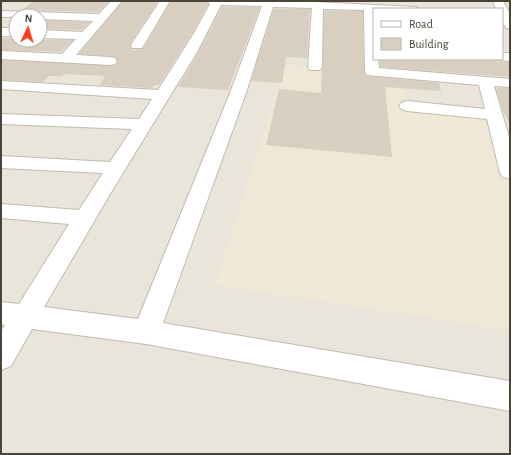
<svg xmlns="http://www.w3.org/2000/svg" width="511" height="455" viewBox="0 0 511 455" font-family="'Alegreya Sans',sans-serif">
	<rect width="100%" height="100%" fill="#f6f3ec"/>
	<!-- residential -->
	<path fill="#eae5da" fill-rule="evenodd" d="M 1,1 L 510,1 L 510,454 L 1,454 ZM 374,9 L 502,9 L 502,59 L 374,59 ZM 16,16 L 40,16 L 40,40 L 16,40 Z"/>
	<!-- education -->
	<polygon fill="#efe8d6" points="285,65 404,77 408,102 510,112 510,330 215,285"/>
	<!-- building -->
	<g fill="#d8cfc1">
		<polygon points="34,1 109,1 98,12 22,10"/>
		<polygon points="123,1 158,1 130,44 132,50 143,49 171,1 205,2 208,4 192,34 159,85 154,85 152,88 100,85 105,76 64,74 62,76 49,76 43,82 1,80 1,60 115,65 118,62 115,57 79,54"/>
		<polygon points="222,7 260,7 228,90 178,87 198,53"/>
		<polygon points="274,9 310,9 307,58 286,57 282,83 251,81"/>
		<polygon points="324,11 363,11 364,72 366,76 439,83 441,91 385,87 392,157 266,145 279,89 321,93"/>
		<polygon points="40,20 90,22 81,30 40,29"/>
		<polygon points="1,38 16,38 16,40 73,40 61,52 1,50"/>
		<polygon points="380,59 496,59 497,62 510,62 510,77 380,67"/>
		<polygon points="496,88 510,88 510,125 502,109"/>
	</g>
	<g fill="none" stroke-linecap="round" stroke-linejoin="round">
		<defs>
			<g id="street">
				<polygon points="111,1 122,1 76,55 110,57 115,58 117,61 115,64 110,65 1,59 1,51 62,54 76,39 40,38 40,30 82,32 93,21 40,19 40,16 1,17 1,11 99,14"/>
				<polygon points="160,1 170,1 142,48 132,48 131,45"/>
				<path d="M 206,1 L 293,1 L 416,7 L 418,9 L 374,9 L 374,59 L 378,59 L 379,68 L 510,79 L 510,87 L 494,86 L 510,140 L 510,179 L 503,177 L 500,173 L 487,119 L 407,111 L 401,109 L 399,106 L 401,103 L 407,101 L 485,109 L 479,85 L 367,75 L 365,72 L 364,10 L 323,9 L 322,67 L 320,70 L 310,70 L 308,67 L 312,8 L 273,7 L 246,93 L 163,323 L 510,381 L 510,411 L 146,344 L 32,329 L 11,366 L 1,370 L 1,331 L 5,325 L 1,324 L 1,302 L 19,304 L 69,224 L 1,218 L 1,204 L 79,210 L 103,173 L 1,168 L 1,156 L 110,162 L 132,129 L 1,124 L 1,114 L 139,119 L 152,99 L 1,89 L 1,81 L 158,90 L 193,35 L 210,4 ZM 221,5 L 262,6 L 230,93 L 138,319 L 44,307 L 113,189 L 197,52 Z"/>
				<polygon points="493,1 503,1 510,14 510,29 506,28 502,21 502,9 496,9"/>
				<rect x="1" y="28" width="15" height="8"/>
				<polygon points="502,53 510,53 510,61 497,60 502,59"/>
			</g>
		</defs>
		<!-- street casing -->
		<use href="#street" stroke="#c2bbae" stroke-width="2"/>
		<!-- street -->
		<use href="#street" fill="#fff" fill-rule="evenodd"/>
	</g>
	<!-- border -->
	<rect width="511" height="455" fill="none" stroke="#4b4439" stroke-width="4"/>
	<!-- legend -->
	<rect x="373" y="8" width="130" height="52" fill="#ffffff" stroke="#b7b4b0"/>
	<rect x="381" y="21" width="20" height="6" fill="#ffffff" stroke="#b7b4b0"/>
	<text x="409" y="28" font-size="12" fill="#4b4439">Road</text>
	<rect x="381" y="38" width="20" height="12" fill="#d8cfc1" stroke="#b7b4b0"/>
	<text x="409" y="48" font-size="12" fill="#4b4439">Building</text>
	<!-- north arrow -->
	<g transform="translate(28 28) rotate(4)"><circle r="19" fill="#ffffff" stroke="#b7b4b0"/>
	<path d="M0-3L7 15L0 10L-7 15Z" fill="#fc3f1d"/>
	<text y="-6" font-size="11" font-weight="bold" text-anchor="middle" fill="#4b4439">N</text>
	</g>
</svg>
